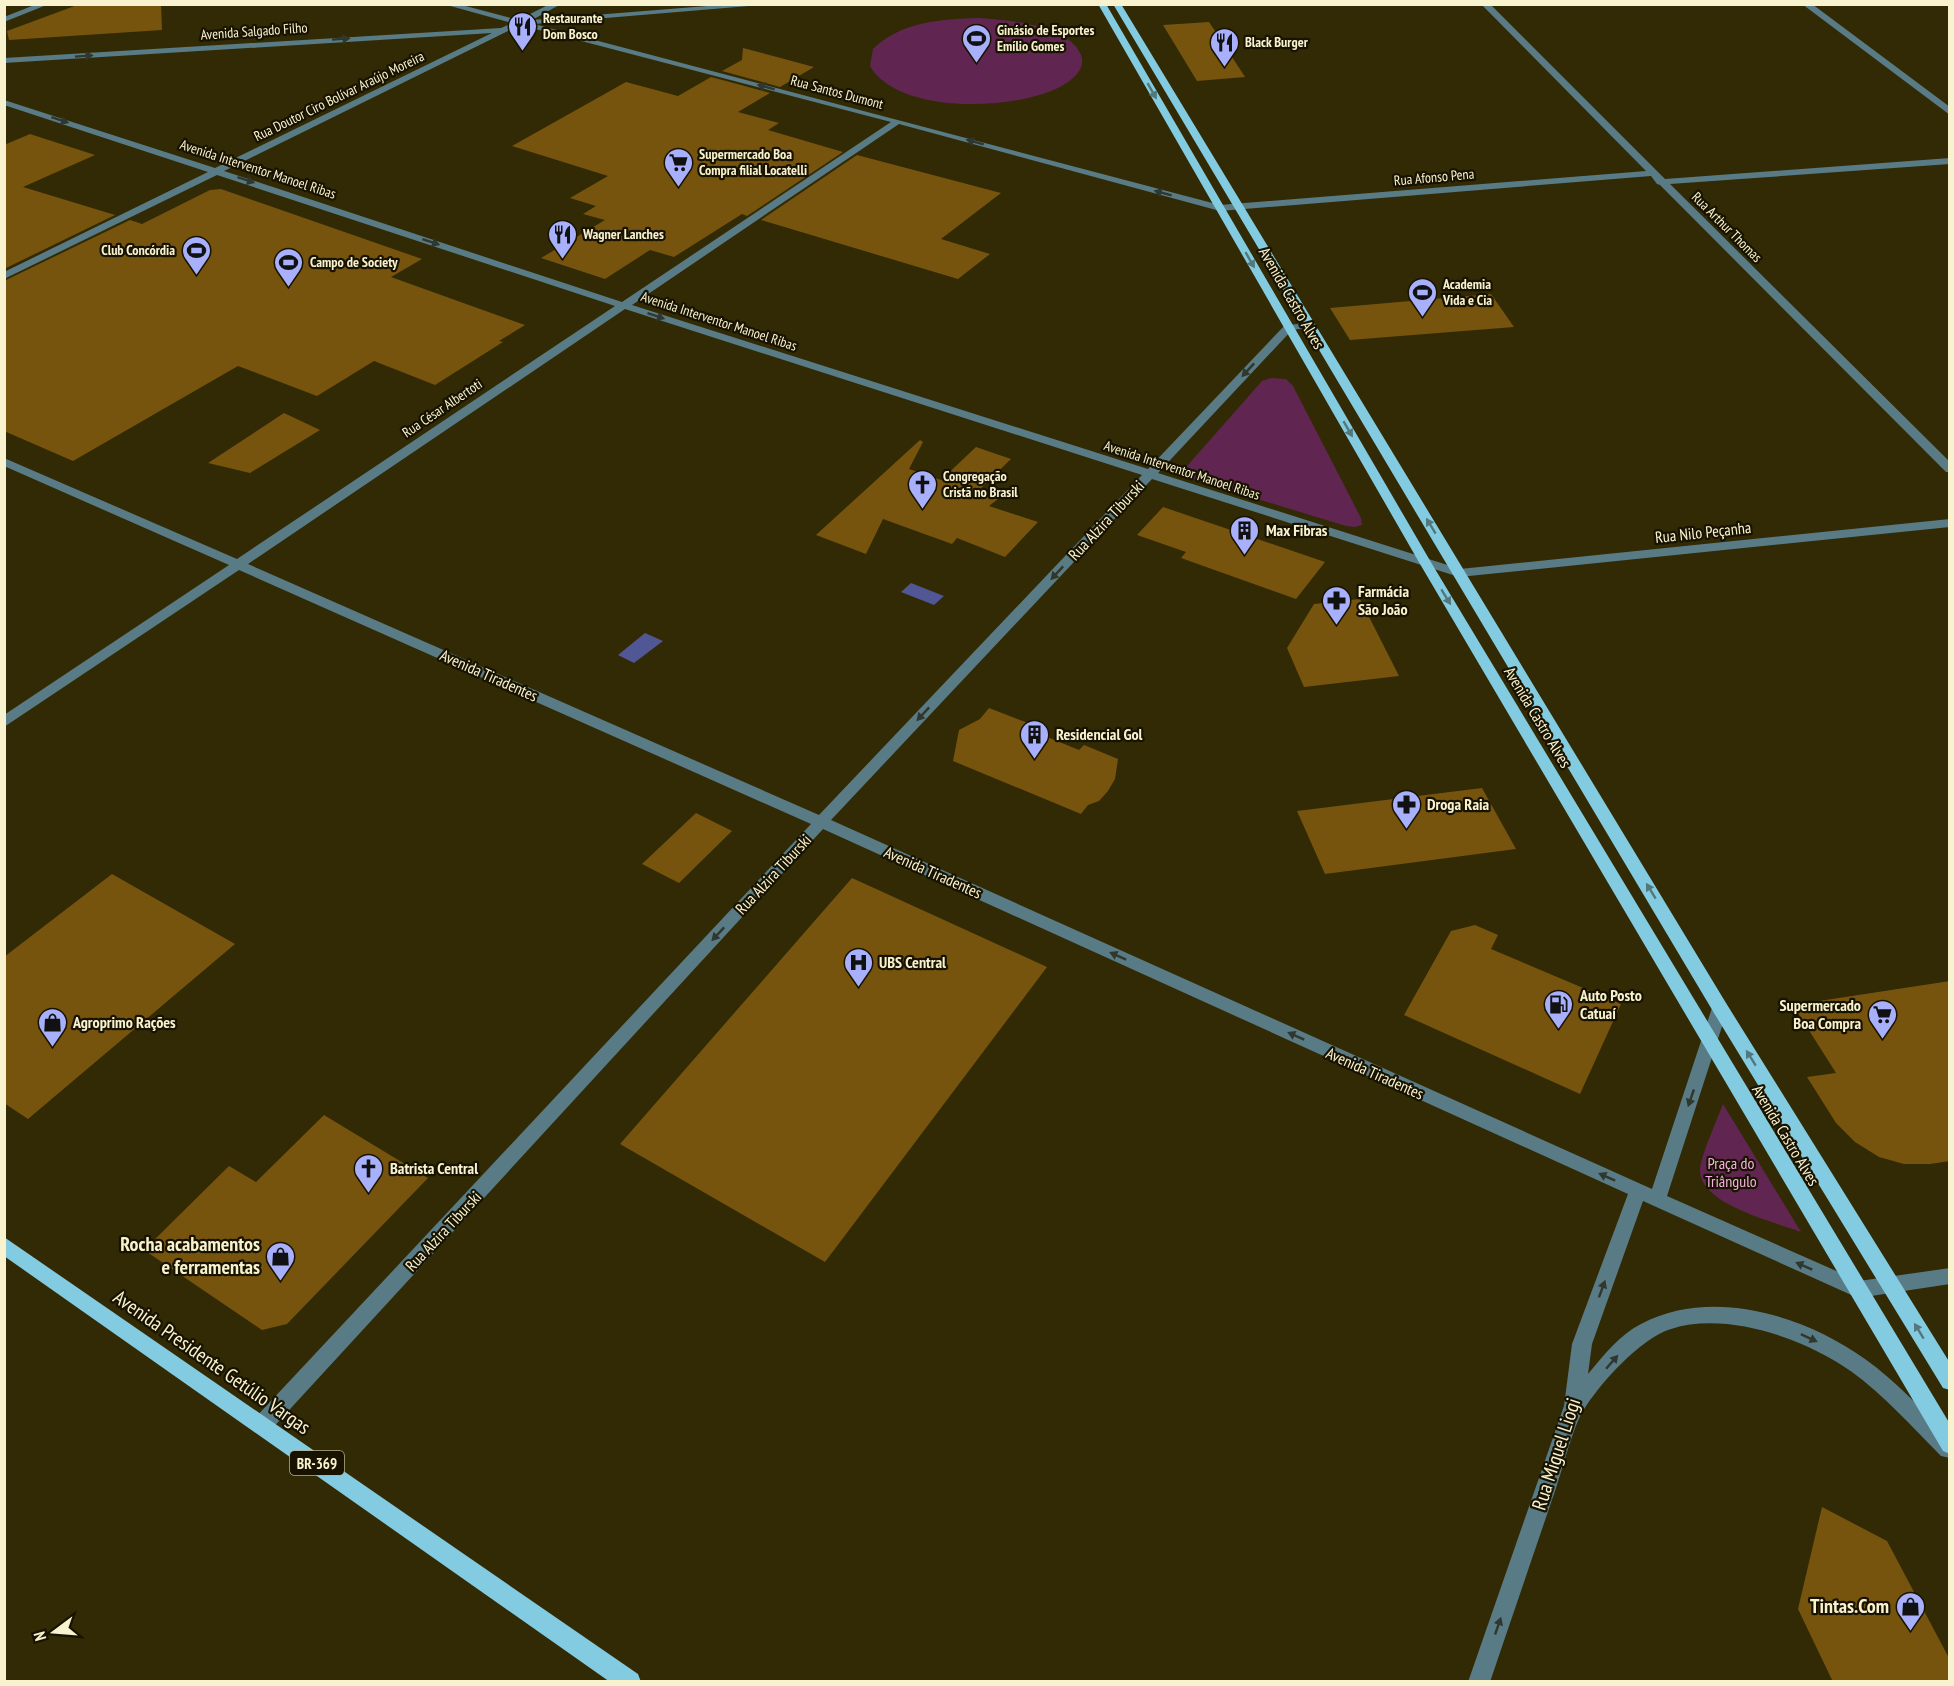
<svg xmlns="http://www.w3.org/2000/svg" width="1954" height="1686" viewBox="0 0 1954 1686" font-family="'PT Sans Narrow',sans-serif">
	<rect width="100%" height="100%" fill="#312a04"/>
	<!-- green -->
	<g fill="#602651">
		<path d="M 978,18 C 1006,20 1068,24 1081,55 C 1086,67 1075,78 1065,84 C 1022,111 898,116 870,66 L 873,49 C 900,22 941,19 978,18 Z"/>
		<polygon points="1271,378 1286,379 1293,386 1361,518 1362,525 1355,527 1346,526 1195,480 1187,473 1187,466 1262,381"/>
		<path d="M 1723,1104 L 1801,1232 C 1775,1222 1699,1204 1700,1170 C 1701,1155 1717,1120 1723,1104 Z"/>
	</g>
	<!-- water -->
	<g fill="#515695">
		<polygon points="911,583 944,596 934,605 901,592"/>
		<polygon points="645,633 663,641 634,663 618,655"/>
	</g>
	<!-- building -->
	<g fill="#77540e">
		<polygon points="80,4 161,4 162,30 9,40 7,31"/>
		<polygon points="1209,22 1219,37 1245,77 1197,81 1163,25"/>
		<polygon points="743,48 814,67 780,87 722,71 742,60"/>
		<polygon points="711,77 770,93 738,112 779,123 768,130 843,152 747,216 742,214 674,257 650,250 605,279 541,258 605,220 583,214 596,206 570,198 608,176 512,146 626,82 678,96"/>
		<polygon points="30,134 95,155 23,187 115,215 4,269 4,145"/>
		<polygon points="857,155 1001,193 941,239 990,254 958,279 761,220"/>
		<polygon points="221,189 422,259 391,277 525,325 499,341 503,342 435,385 374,361 317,396 238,366 73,461 4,431 4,281 130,220 142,224 210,190"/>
		<polygon points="1491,294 1514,327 1350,340 1330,308"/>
		<polygon points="284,413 320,430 250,473 208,463"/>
		<polygon points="920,440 923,442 909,469 941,480 976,447 1011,459 977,492 998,499 989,506 1038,522 1005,557 957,538 952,544 883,519 866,554 816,535"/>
		<polygon points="1163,507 1325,562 1296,599 1181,558 1186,552 1137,535"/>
		<polygon points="1360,599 1399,676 1304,687 1287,648 1314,604"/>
		<polygon points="989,708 1028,723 1025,728 1079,750 1084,745 1118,759 1115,779 1108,791 1099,801 1088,805 1081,814 953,761 959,730 980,719"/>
		<polygon points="1482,788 1516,849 1325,874 1297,811"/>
		<polygon points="696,813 732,831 679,883 642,864"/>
		<polygon points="112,874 235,944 28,1119 4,1103 4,957"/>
		<polygon points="852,878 1047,967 825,1262 620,1144"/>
		<polygon points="1475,925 1498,935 1491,949 1621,1004 1580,1094 1404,1015 1451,931"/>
		<polygon points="1950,981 1950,1161 1930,1164 1904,1164 1879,1157 1855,1142 1836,1123 1807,1077 1836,1073 1793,1005"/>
		<polygon points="324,1115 428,1178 287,1324 262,1330 144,1250 229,1166 256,1182"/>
		<polygon points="1822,1507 1887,1541 1950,1660 1950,1682 1833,1682 1798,1609"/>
	</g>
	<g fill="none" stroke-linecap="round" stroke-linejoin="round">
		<!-- minor -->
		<g fill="#597b85" fill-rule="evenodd">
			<polygon points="37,4 49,4 4,22 4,17"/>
			<path d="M 443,4 L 458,4 L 518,20 L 550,4 L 561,4 L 532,20 L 732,4 L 774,4 L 534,24 L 1220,205 L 1646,171 L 1481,4 L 1490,4 L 1665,179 L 1950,158 L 1950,164 L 1670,184 L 1950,462 L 1950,472 L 1946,472 L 1660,185 L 1657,184 L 1651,176 L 1220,211 L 899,124 L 632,305 L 1148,469 L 1285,325 L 1313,323 L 1313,327 L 1292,330 L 1158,473 L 1460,569 L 1950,519 L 1950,527 L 1459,577 L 1152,479 L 831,820 L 1652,1189 L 1712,1008 L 1714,1003 L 1720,1002 L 1726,1003 L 1728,1008 L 1667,1196 L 1859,1281 L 1950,1268 L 1950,1284 L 1858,1298 L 1643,1201 L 1592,1344 L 1588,1374 C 1603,1356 1619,1335 1641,1324 C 1711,1287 1804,1315 1865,1359 C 1896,1381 1922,1410 1950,1437 L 1950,1458 L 1941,1456 C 1912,1427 1885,1396 1852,1372 C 1806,1339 1727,1311 1671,1329 C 1641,1338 1599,1384 1583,1411 C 1573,1427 1563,1468 1556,1488 C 1534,1553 1512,1617 1490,1682 L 1468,1682 L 1564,1406 L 1572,1344 L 1628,1194 L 823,829 L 269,1432 L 262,1435 L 255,1432 L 252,1425 L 255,1418 L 811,824 L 239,570 L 4,727 L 4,715 L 229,565 L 4,466 L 4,458 L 237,559 L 615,306 L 217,175 L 4,279 L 4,272 L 208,172 L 4,105 L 4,100 L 215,168 L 492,33 L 4,63 L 4,58 L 501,28 L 512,23 ZM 520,25 L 891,122 L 622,302 L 224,171 ZM 625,309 L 1142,475 L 819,815 L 248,564 Z"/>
			<polygon points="1802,4 1812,4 1950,107 1950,115"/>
		</g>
		<!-- major -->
		<g fill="#83cbe1" fill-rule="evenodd">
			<polygon points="1098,4 1106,4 1432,564 1950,1424 1950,1454 1943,1451 1420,564"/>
			<polygon points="1113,4 1121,4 1726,1003 1950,1363 1950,1390 1943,1388 1714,1013"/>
			<polygon points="4,1237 638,1674 641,1682 610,1682 4,1256"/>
		</g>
	</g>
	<!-- one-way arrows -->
	<defs><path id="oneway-solid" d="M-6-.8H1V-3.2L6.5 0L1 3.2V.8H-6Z" transform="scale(1.5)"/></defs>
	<g fill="#2f372f">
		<use href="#oneway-solid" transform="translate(341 39) rotate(-4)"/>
		<use href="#oneway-solid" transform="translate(84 56) rotate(-4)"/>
		<use href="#oneway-solid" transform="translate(766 87) rotate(-165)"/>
		<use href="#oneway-solid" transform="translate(60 120) rotate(18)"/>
		<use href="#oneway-solid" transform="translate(975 142) rotate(-165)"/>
		<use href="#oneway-solid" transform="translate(246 180) rotate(18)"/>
		<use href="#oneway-solid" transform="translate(1163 193) rotate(-165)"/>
		<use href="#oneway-solid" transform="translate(431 242) rotate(18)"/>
		<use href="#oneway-solid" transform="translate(656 316) rotate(18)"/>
		<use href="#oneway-solid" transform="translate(1248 370) rotate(133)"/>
		<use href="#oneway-solid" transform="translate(1057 573) rotate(133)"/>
		<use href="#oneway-solid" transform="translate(923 714) rotate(133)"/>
		<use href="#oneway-solid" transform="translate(718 934) rotate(133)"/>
		<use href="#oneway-solid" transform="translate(1118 956) rotate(-156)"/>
		<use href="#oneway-solid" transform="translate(1296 1036) rotate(-156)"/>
		<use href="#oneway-solid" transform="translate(1691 1098) rotate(109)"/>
		<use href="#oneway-solid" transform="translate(1607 1177) rotate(-156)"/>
		<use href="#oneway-solid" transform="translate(1804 1266) rotate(-156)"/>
		<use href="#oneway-solid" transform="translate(1602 1289) rotate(-70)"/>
		<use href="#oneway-solid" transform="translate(1809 1338) rotate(25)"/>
		<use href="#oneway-solid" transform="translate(1612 1362) rotate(-49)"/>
		<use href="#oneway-solid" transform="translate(1498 1626) rotate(-71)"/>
	</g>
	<g fill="#53787c">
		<use href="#oneway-solid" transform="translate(1152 91) rotate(60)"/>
		<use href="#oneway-solid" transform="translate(1250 260) rotate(60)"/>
		<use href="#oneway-solid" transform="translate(1348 429) rotate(60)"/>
		<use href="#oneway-solid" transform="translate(1431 526) rotate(-121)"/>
		<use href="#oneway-solid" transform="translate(1446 597) rotate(59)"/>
		<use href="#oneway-solid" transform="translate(1651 891) rotate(-121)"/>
		<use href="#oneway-solid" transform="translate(1751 1058) rotate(-122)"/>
		<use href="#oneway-solid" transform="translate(1919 1331) rotate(-121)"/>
	</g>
	<!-- icons -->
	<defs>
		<symbol id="restaurant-pin" viewBox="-11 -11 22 30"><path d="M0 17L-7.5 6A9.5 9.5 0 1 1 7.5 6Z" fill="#a8b0fc" stroke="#181300"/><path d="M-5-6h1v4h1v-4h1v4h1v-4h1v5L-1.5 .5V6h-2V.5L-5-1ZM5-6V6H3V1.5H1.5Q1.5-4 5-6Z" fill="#111"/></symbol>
		<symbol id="stadium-pin" viewBox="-11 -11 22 30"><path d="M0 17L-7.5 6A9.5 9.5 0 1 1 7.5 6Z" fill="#a8b0fc" stroke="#181300"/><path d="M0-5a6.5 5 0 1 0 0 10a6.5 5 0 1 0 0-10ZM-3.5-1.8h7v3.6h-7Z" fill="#111"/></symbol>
		<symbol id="supermarket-pin" viewBox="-11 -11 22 30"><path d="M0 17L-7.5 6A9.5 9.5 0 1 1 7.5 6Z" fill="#a8b0fc" stroke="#181300"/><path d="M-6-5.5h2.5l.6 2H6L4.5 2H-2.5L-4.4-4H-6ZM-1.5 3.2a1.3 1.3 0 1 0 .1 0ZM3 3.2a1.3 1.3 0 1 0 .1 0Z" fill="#111"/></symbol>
		<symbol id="church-pin" viewBox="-11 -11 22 30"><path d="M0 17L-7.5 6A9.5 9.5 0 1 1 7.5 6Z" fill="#a8b0fc" stroke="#181300"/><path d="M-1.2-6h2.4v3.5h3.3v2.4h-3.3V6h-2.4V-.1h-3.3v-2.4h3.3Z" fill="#111"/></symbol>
		<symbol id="building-pin" viewBox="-11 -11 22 30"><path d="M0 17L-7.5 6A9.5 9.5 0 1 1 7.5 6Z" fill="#a8b0fc" stroke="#181300"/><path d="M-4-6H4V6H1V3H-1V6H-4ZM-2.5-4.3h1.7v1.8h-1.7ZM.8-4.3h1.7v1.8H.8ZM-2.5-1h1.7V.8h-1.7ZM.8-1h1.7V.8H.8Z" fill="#111"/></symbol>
		<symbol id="pharmacy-pin" viewBox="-11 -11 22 30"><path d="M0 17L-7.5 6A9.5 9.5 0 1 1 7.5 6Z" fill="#a8b0fc" stroke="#181300"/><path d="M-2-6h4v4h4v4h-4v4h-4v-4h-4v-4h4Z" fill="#111"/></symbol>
		<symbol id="hospital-pin" viewBox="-11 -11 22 30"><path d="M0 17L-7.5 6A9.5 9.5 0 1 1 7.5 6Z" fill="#a8b0fc" stroke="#181300"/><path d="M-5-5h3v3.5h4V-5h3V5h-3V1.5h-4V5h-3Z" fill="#111"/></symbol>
		<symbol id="fuel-pin" viewBox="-11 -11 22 30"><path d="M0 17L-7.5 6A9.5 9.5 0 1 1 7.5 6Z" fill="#a8b0fc" stroke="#181300"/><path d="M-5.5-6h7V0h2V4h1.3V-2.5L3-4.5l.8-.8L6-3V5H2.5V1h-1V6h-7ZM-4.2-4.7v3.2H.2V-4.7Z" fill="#111"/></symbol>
		<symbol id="shop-pin" viewBox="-11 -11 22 30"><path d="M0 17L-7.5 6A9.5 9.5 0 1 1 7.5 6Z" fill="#a8b0fc" stroke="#181300"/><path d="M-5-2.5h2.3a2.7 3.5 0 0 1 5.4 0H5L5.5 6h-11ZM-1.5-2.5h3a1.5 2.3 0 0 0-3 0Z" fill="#111"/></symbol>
	</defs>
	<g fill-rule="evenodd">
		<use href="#restaurant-pin" x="506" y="10" width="33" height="45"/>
		<use href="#stadium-pin" x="960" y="22" width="33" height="45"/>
		<use href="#restaurant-pin" x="1208" y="26" width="33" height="45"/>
		<use href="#supermarket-pin" x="662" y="146" width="33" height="45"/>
		<use href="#restaurant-pin" x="546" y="218" width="33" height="45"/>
		<use href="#stadium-pin" x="180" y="234" width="33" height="45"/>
		<use href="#stadium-pin" x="272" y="246" width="33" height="45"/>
		<use href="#stadium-pin" x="1406" y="276" width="33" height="45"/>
		<use href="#church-pin" x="906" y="468" width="33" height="45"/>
		<use href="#building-pin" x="1228" y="514" width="33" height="45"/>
		<use href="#pharmacy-pin" x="1320" y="584" width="33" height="45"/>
		<use href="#building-pin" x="1018" y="718" width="33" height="45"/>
		<use href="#pharmacy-pin" x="1390" y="788" width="33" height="45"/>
		<use href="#hospital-pin" x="842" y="946" width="33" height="45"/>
		<use href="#fuel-pin" x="1542" y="988" width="33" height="45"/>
		<use href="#supermarket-pin" x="1866" y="998" width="33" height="45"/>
		<use href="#shop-pin" x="36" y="1006" width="33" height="45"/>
		<use href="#church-pin" x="352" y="1152" width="33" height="45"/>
		<use href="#shop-pin" x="264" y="1240" width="33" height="45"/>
		<use href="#shop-pin" x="1894" y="1590" width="33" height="45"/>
	</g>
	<g text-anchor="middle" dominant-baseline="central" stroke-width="4.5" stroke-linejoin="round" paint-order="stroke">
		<!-- far-poi labels -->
		<g font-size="14" font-weight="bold" fill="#f9f2cf" stroke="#181300" text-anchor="start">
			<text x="543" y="18">Restaurante<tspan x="543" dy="16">Dom Bosco</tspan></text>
			<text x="997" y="30">Ginásio de Esportes<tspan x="997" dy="16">Emílio Gomes</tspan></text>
			<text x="1245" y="42">Black Burger</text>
			<text x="699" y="154">Supermercado Boa<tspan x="699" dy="16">Compra filial Locatelli</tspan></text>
			<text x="583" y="234">Wagner Lanches</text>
			<text x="175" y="250" text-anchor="end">Club Concórdia</text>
			<text x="310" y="262">Campo de Society</text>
			<text x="1443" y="284">Academia<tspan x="1443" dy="16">Vida e Cia</tspan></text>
			<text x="943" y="476">Congregação<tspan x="943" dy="16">Cristã no Brasil</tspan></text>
		</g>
		<!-- far-street labels -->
		<g font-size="14" fill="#f9f2cf" stroke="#181300">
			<text transform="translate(254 31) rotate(-4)">Avenida Salgado Filho</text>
			<text transform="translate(837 92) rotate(15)">Rua Santos Dumont</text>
			<text transform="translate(339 96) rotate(-26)">Rua Doutor Ciro Bolívar Araújo Moreira</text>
			<text transform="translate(258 169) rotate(18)">Avenida Interventor Manoel Ribas</text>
			<text transform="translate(1434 177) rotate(-5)">Rua Afonso Pena</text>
			<text transform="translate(1727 227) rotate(45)">Rua Arthur Thomas</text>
			<text transform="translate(719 321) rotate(18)">Avenida Interventor Manoel Ribas</text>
			<text transform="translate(442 408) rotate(-34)">Rua César Albertoti</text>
			<text transform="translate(1182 470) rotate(18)">Avenida Interventor Manoel Ribas</text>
		</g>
		<!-- shield labels -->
		<rect fill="#181300" stroke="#b6af91" stroke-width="1.5" x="290" y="1451" width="54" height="24" rx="4.5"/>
		<g font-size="15" font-weight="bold" fill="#f9f2cf">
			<text x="317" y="1463">BR-369</text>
		</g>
		<!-- street labels -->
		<g font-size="16" fill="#f9f2cf" stroke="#181300">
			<text transform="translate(1292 298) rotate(60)">Avenida Castro Alves</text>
			<text transform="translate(1106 520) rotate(-47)">Rua Alzira Tiburski</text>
			<text transform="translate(1703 532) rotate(-6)">Rua Nilo Peçanha</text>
			<text transform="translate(489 675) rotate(24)">Avenida Tiradentes</text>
			<text transform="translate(1538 717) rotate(59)">Avenida Castro Alves</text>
			<text transform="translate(933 872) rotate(24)">Avenida Tiradentes</text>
			<text transform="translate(773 874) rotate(-47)">Rua Alzira Tiburski</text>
			<text transform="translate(1375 1073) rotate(24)">Avenida Tiradentes</text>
			<text transform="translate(1786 1135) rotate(59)">Avenida Castro Alves</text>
			<text transform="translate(443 1231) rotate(-47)">Rua Alzira Tiburski</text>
		</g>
		<!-- poi labels -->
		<g font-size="16" font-weight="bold" fill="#f9f2cf" stroke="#181300" text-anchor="start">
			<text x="1266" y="530">Max Fibras</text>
			<text x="1358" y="591">Farmácia<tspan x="1358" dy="18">São João</tspan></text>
			<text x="1056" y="734">Residencial Gol</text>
			<text x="1427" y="804">Droga Raia</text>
			<text x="879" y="962">UBS Central</text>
			<text x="1580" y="995">Auto Posto<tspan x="1580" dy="18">Catuaí</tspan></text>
			<text x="1861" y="1005" text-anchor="end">Supermercado<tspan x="1861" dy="18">Boa Compra</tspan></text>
			<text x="73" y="1022">Agroprimo Rações</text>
			<text x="390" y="1168">Batrista Central</text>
		</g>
		<!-- park labels -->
		<g font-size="16" fill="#f8b0e2" stroke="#181300">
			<text x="1731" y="1163">Praça do<tspan x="1731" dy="18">Triângulo</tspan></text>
		</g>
		<!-- near-poi labels -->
		<g font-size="20" font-weight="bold" fill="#f9f2cf" stroke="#181300" text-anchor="end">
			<text x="260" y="1244">Rocha acabamentos<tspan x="260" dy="23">e ferramentas</tspan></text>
			<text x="1889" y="1606">Tintas.Com</text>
		</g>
		<!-- near-street labels -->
		<g font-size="20" fill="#f9f2cf" stroke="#181300">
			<text transform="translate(212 1362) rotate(35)">Avenida Presidente Getúlio Vargas</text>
			<text transform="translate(1556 1454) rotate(-72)">Rua Miguel Liogi</text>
		</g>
	</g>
	<!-- border -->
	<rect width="1954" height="1686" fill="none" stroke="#f9f2cf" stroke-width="12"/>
	<!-- north arrow -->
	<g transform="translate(54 1632) rotate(254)" stroke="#181300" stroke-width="4.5" paint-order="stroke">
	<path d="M0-4.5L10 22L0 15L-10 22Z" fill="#f9f2cf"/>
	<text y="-9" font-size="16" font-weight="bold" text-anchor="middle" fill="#f9f2cf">N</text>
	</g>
</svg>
